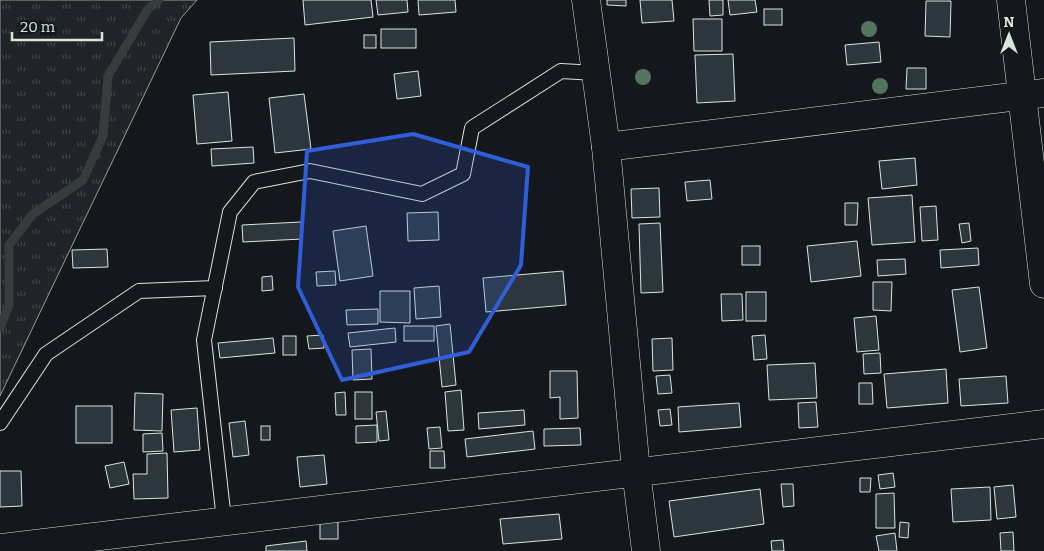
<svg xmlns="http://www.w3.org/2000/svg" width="1044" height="551" viewBox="0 0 1044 551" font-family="Bitter,serif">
	<defs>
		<pattern id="grass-tufts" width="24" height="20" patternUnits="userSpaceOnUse" patternTransform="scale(1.25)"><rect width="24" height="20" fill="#202428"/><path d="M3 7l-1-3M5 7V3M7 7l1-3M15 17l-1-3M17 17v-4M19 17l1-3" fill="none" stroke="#404447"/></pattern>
	</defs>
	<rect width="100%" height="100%" fill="#14181c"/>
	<!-- grass -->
	<polygon fill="url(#grass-tufts)" stroke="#939e99" points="0,0 197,0 181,18 0,396"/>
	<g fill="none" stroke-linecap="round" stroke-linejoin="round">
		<!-- stream -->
		<polyline stroke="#363b3e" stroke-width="9" points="0,328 9,305 9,245 33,214 83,180 103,136 108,76 148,9 159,0"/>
	</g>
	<!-- building -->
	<g fill="#2c363c" stroke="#d8e6dc">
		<polygon points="303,0 371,0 373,17 305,25"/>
		<polygon points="376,0 407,0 408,12 378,15"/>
		<polygon points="418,0 455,0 456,12 419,15"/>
		<polygon points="607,0 626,0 626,6 607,5"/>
		<polygon points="640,0 672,0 674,21 642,23"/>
		<polygon points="709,0 723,0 723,15 710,16"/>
		<polygon points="728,0 755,0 757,12 730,15"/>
		<polygon points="926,1 951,1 950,37 925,36"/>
		<rect x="764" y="9" width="18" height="16"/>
		<polygon points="693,19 722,19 722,51 694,51"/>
		<rect x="381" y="29" width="35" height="19"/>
		<rect x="364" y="35" width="12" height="13"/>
		<polygon points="294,38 295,71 211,75 210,42"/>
		<polygon points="879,42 881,62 847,65 845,45"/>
		<polygon points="733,54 735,101 697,103 695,55"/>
		<polygon points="907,68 926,68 926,89 906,89"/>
		<polygon points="418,71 421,96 397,99 394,74"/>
		<polygon points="228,92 232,141 197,144 193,95"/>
		<polygon points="304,94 311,149 275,153 269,98"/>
		<polygon points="253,147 254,163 212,166 211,149"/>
		<polygon points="915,158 917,185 882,189 879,161"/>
		<polygon points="710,180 712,199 687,201 685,182"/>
		<polygon points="659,188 660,217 632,218 631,189"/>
		<polygon points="912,195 915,242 872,245 868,198"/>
		<polygon points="845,203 858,203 857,225 845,225"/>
		<polygon points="936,206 938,240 922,241 920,207"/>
		<polygon points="438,212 439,240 408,241 407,213"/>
		<polygon points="301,222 302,239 243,242 242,225"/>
		<polygon points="660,223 663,292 641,293 639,224"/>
		<polygon points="969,223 971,241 962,243 959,224"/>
		<polygon points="366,226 373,276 340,281 333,231"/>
		<polygon points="857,241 861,276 811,282 807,246"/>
		<rect x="742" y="246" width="18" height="19"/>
		<polygon points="978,248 979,265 941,268 940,250"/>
		<polygon points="107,249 108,267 73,268 72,250"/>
		<polygon points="905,259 906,274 878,276 877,260"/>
		<polygon points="335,271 336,285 317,286 316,272"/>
		<polygon points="563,271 566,305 486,312 483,278"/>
		<polygon points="272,276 273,290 262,291 262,277"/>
		<polygon points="873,282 892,282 891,311 873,310"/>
		<polygon points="439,286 441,317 416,319 414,288"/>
		<polygon points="979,287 987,348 960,352 952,290"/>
		<polygon points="380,291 410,291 410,323 380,322"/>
		<rect x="746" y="292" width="20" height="29"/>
		<polygon points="721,294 742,294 743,320 722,321"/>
		<polygon points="378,309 378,324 347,325 346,310"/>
		<polygon points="876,316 879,350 857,352 854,318"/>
		<polygon points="450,324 456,385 442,387 436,326"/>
		<rect x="404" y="326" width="30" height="15"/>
		<polygon points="395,328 396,342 350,347 348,333"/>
		<polygon points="323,335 324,348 309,349 307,336"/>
		<polygon points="765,335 767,359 754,360 752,336"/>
		<rect x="283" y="336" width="13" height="19"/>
		<polygon points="273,338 275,353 220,358 218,343"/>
		<polygon points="672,338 673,370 653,371 652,339"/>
		<polygon points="371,349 372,379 353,380 352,350"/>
		<polygon points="880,353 881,373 864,374 863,354"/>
		<polygon points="815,363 817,398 769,400 767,365"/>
		<polygon points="946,369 948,403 887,408 884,374"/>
		<polygon points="550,371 577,371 578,418 560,419 560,397 550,398"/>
		<polygon points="670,375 672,393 658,394 656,376"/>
		<polygon points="1006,376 1008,403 961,406 959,379"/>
		<polygon points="859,383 872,383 873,404 859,404"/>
		<polygon points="461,390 464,430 448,431 445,392"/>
		<polygon points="345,392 346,415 336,415 335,393"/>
		<rect x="355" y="392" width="17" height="27"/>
		<polygon points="135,393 163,394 162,431 134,430"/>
		<polygon points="816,402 818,427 799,428 798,403"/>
		<polygon points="739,403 741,427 679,432 678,407"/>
		<rect x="76" y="406" width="36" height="37"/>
		<polygon points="197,408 200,450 174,452 171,410"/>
		<polygon points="670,409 672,425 660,426 658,410"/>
		<polygon points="524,410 525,425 479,429 478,413"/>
		<polygon points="386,411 389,440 379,441 376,412"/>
		<polygon points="245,421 249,455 233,457 229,423"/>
		<polygon points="377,425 377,442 356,443 356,426"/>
		<rect x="261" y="426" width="9" height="14"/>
		<polygon points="440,427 442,448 429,449 427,428"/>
		<polygon points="580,428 581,445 544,446 544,429"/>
		<polygon points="533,431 535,449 467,457 465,439"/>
		<polygon points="162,433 163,451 143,452 143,434"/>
		<polygon points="430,451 444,451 445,468 430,468"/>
		<polygon points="167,453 168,498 134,499 133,474 147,474 147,454"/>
		<polygon points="324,455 327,484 300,487 297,457"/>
		<polygon points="124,462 129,484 110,488 105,466"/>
		<polygon points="0,471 21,471 22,506 0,507"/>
		<polygon points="893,473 895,487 880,489 878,475"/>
		<polygon points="860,478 871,478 870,492 860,492"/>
		<polygon points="781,484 793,484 794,506 783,507"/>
		<polygon points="1013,485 1016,517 997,519 994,487"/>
		<polygon points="990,487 991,520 953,522 951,489"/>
		<polygon points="760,489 764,524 674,537 669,501"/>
		<polygon points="894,493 895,528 876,528 876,494"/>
		<polygon points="559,514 562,539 503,544 500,519"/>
		<rect x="320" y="520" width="18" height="19"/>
		<polygon points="900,522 909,523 908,538 899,537"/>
		<polygon points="1013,532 1014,551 1001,551 1000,533"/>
		<polygon points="895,533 897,551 879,551 876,536"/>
		<polygon points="783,540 784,551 772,551 771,541"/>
		<polygon points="306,541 307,551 266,551 266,546"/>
	</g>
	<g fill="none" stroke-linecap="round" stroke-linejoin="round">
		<defs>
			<g id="lane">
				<polyline points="0,423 46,354 139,291 215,288"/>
				<polyline points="224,520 204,340 230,212 254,182 310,171 422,194 463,174 472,128 561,71 596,73"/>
			</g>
			<g id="street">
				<polyline points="586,0 606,147 636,471 646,551"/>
				<polyline points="1011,0 1044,284"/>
				<polyline points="606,147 1044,93"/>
				<polyline points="0,548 1044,424"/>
			</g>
		</defs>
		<!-- lane casing -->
		<use href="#lane" stroke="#d8e6dc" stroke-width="16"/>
		<!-- street casing -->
		<use href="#street" stroke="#d8e6dc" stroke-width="29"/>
		<!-- lane -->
		<use href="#lane" stroke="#14181c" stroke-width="14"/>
		<!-- street -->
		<use href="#street" stroke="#14181c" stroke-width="28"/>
	</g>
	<!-- trees -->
	<g fill="#55745f">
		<circle cx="869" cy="29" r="8"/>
		<circle cx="643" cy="77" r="8"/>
		<circle cx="880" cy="86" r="8"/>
	</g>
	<!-- marked area -->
	<path fill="#305dd8" fill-opacity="0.2" stroke="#305dd8" stroke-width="4" stroke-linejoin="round" d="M 413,134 L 528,167 L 521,265 L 469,352 L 342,380 L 298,287 L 307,151 Z"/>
	<!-- north arrow -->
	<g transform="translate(1009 35)" stroke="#14181c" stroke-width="4" paint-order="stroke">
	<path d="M0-4L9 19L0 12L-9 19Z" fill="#d8e6dc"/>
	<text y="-8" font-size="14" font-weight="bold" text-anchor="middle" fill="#d8e6dc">N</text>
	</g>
	<!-- scale -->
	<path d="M12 32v8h90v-8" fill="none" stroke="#d8e6dc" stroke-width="2.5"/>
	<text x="20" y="32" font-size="15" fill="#d8e6dc" stroke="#14181c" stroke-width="4" paint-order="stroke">20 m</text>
</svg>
